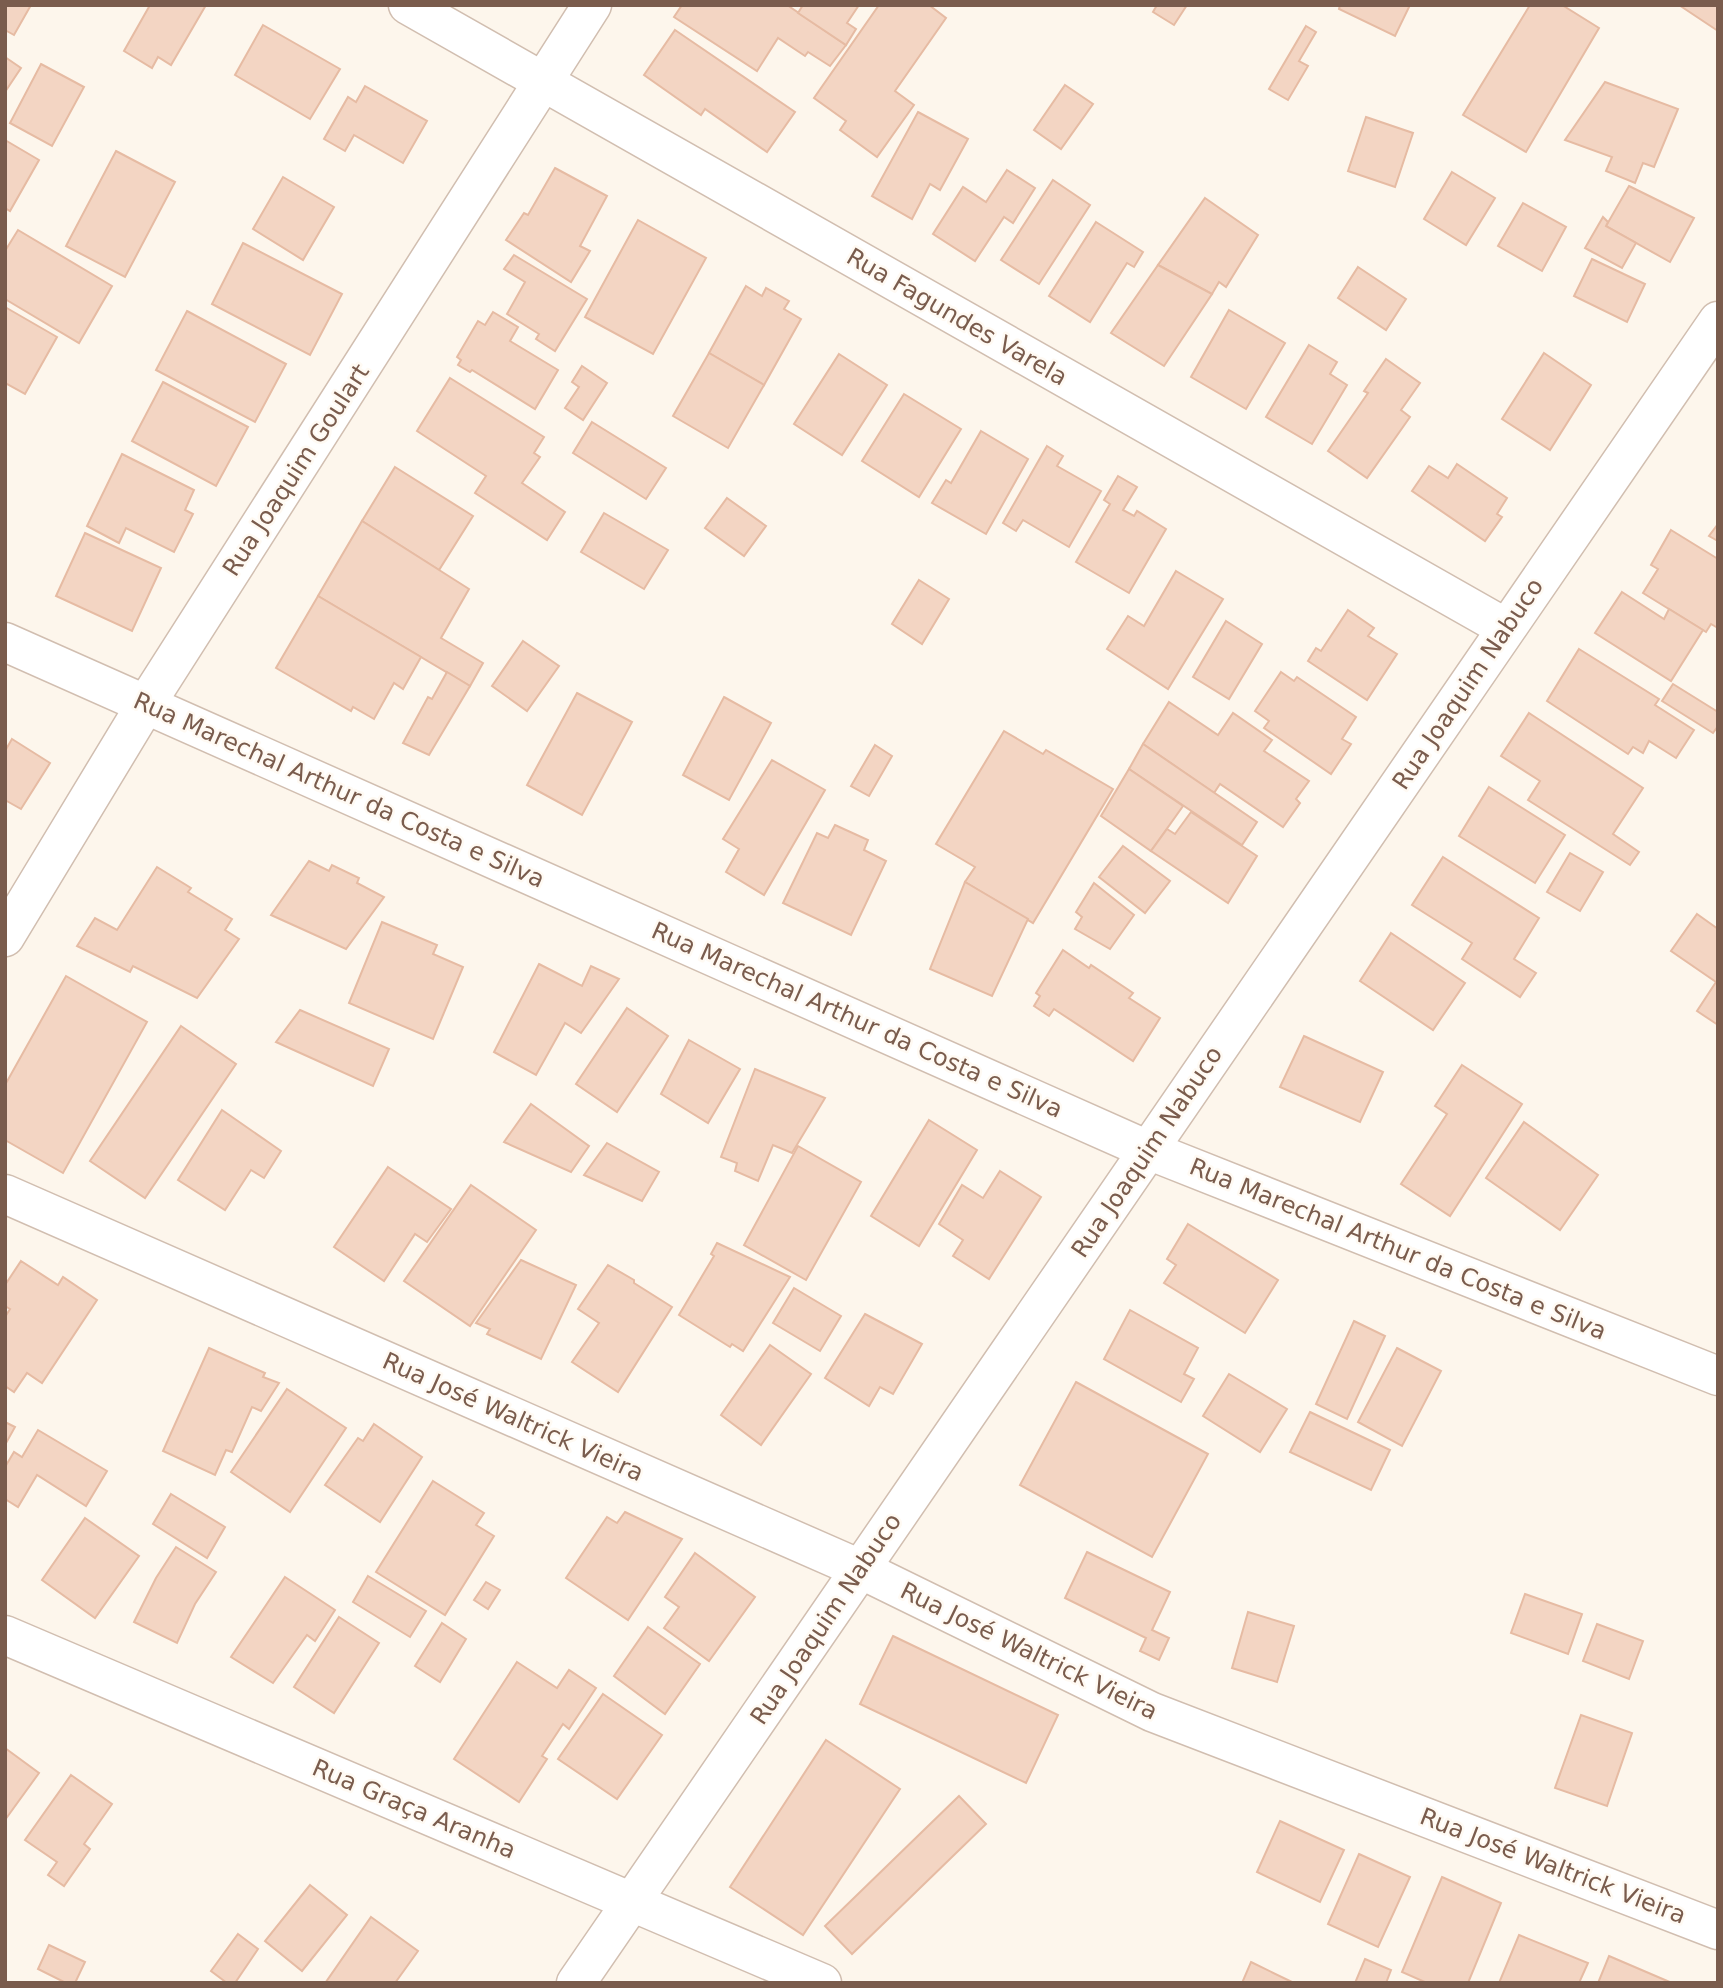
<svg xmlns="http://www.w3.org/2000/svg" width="1723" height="1988" viewBox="0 0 1723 1988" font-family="'DejaVu Sans',sans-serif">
	<rect width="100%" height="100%" fill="#fdf6ec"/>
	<!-- building -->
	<g fill="#f3d5c3" stroke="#e6bba3" stroke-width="2">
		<polygon points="5,5 31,5 14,35 5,30"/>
		<polygon points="150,5 206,5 171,65 158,57 152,68 124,51"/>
		<polygon points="682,5 787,5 846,45 830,66 808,52 805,56 778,38 757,71 674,17"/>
		<polygon points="803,5 859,5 847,23 856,29 846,45 798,13"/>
		<polygon points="879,5 929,5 946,18 895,91 914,105 877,157 840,130 846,121 814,98"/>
		<polygon points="1157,5 1187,5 1174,25 1153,12"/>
		<polygon points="1340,5 1410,5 1395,36 1339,9"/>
		<polygon points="1530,5 1562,5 1599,28 1526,152 1463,115"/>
		<polygon points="1679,5 1718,5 1718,31"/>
		<polygon points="263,25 340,69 310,119 235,75"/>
		<polygon points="1306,26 1316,32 1299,61 1308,66 1288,100 1269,89"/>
		<polygon points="675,30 795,112 767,152 705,109 701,115 644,75"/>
		<polygon points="5,57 21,68 5,92"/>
		<polygon points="41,64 84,87 52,146 10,123"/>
		<polygon points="1605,82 1678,109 1654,167 1643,163 1635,183 1606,171 1612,157 1565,140"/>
		<polygon points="1065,85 1093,104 1061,149 1034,130"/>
		<polygon points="365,86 427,121 403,163 354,135 345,151 324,139 348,97 356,102"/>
		<polygon points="918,112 968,139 940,190 930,184 912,219 872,196"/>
		<polygon points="1366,117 1413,133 1395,187 1348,171"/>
		<polygon points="5,140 39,160 10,211 5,208"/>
		<polygon points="116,151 175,182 125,277 66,246"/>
		<polygon points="555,168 607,196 580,246 590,251 571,282 506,240 524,213 528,215"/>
		<polygon points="1007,170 1035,188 1013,223 1004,217 975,261 933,234 963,187 986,202"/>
		<polygon points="1452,172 1495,198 1466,245 1424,219"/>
		<polygon points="283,177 334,207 303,260 253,229"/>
		<polygon points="1053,180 1090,205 1039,284 1001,260"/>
		<polygon points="1629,186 1694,218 1670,262 1606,226"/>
		<polygon points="1205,198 1258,235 1226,287 1219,282 1212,294 1158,265"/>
		<polygon points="1523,203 1566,227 1542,271 1498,246"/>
		<polygon points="1603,217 1608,222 1606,226 1636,243 1622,268 1585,248"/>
		<polygon points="638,220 706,258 653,354 585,317"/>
		<polygon points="1096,222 1143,252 1134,267 1127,263 1090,322 1049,296"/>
		<polygon points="18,230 112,286 79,343 5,299 5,251"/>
		<polygon points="243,243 342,294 310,355 212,304"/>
		<polygon points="514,255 587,299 555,351 536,339 539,334 507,314 525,282 504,269"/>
		<polygon points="1592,259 1645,284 1627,322 1574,296"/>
		<polygon points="1158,265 1212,294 1164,366 1111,333"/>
		<polygon points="1358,267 1406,299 1386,330 1338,298"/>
		<polygon points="746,286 762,296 766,288 789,301 784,309 801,319 764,385 709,353"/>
		<polygon points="5,307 57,337 25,394 5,383"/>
		<polygon points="1229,310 1285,343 1246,409 1191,377"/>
		<polygon points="187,311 286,364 255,422 156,370"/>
		<polygon points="493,312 518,327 510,341 558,370 535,409 472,370 470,372 458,365 461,360 457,357 478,321 485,325"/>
		<polygon points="1309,345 1337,362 1330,374 1347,385 1312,444 1266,417"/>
		<polygon points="709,353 764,385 728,448 673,416"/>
		<polygon points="1544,353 1591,385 1550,450 1502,419"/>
		<polygon points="839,354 887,385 842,455 794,424"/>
		<polygon points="1386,359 1420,383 1401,410 1410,417 1367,478 1328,451 1368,393 1364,391"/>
		<polygon points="582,366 607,383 583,420 565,408 579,387 572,382"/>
		<polygon points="450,378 544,437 534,453 540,457 522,483 565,512 547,540 475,493 486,476 417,431"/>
		<polygon points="163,382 248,427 216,486 132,441"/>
		<polygon points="904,394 961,429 919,497 862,461"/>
		<polygon points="592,422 666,468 646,499 573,453"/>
		<polygon points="981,431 1028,459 986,534 932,503 946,480 951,483"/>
		<polygon points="1047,446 1063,456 1057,466 1101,491 1069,547 1023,520 1016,531 1003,523"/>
		<polygon points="122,454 194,490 185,510 193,514 174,552 126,528 119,543 87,526"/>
		<polygon points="1457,464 1507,498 1497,514 1502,517 1485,541 1412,491 1429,466 1448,478"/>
		<polygon points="395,467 473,516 439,570 362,521"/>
		<polygon points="1118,476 1137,487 1123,510 1134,516 1137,511 1166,529 1129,593 1076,562 1110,504 1104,500"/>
		<polygon points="727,498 766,526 744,556 705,528"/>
		<polygon points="604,513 668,550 644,589 581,552"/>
		<polygon points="362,521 469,589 441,638 483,663 470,686 318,596"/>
		<polygon points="1718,524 1718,541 1709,536"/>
		<polygon points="1671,530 1718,559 1718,628 1711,624 1706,632 1643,593 1658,569 1651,565"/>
		<polygon points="85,533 161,568 132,631 56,596"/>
		<polygon points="1176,571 1223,599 1168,689 1107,649 1128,616 1144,626"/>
		<polygon points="919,580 949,599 922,644 892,624"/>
		<polygon points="1622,592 1664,619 1669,609 1703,630 1671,681 1595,633"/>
		<polygon points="318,596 421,657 403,689 394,683 374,719 353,707 351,711 276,668"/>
		<polygon points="1348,610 1374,628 1368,636 1397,654 1367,700 1308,661 1316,648 1321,651"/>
		<polygon points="1226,621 1262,644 1229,699 1193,677"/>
		<polygon points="523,641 559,666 527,711 492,686"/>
		<polygon points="1579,649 1659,699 1655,705 1694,730 1676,758 1649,741 1643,753 1633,747 1628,754 1547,701"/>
		<polygon points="447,672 470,686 429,755 403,743 428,697 432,699"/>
		<polygon points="1281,672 1294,681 1297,677 1356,717 1342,739 1351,744 1331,774 1264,728 1269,721 1255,711"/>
		<polygon points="1673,684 1718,712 1718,726 1713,733 1662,701"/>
		<polygon points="577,693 632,722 582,815 527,785"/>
		<polygon points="724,697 771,723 729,800 683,775"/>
		<polygon points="1169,702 1218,735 1233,713 1272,740 1264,751 1309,781 1296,799 1300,803 1283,827 1220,784 1214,793 1143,744"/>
		<polygon points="1529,713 1643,788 1613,834 1639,852 1630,865 1528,800 1540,781 1501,756"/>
		<polygon points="1004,731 1043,754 1046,750 1113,789 1033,923 965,882 975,867 936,844"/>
		<polygon points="12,739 50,763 21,809 5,800 5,751"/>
		<polygon points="1143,744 1257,822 1242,845 1129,769"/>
		<polygon points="875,745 892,756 869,796 851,786"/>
		<polygon points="772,760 825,790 764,895 726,872 739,849 723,839"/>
		<polygon points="1129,769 1183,806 1151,851 1101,816"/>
		<polygon points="1489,787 1565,835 1535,883 1459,836"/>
		<polygon points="1191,812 1257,856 1228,903 1151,851 1167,829 1175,834"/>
		<polygon points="835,825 868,840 864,850 886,861 851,935 783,903 817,833 828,838"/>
		<polygon points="1123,846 1170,881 1145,913 1099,877"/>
		<polygon points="1570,853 1603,872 1580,911 1547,892"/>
		<polygon points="1443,857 1539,918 1514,959 1536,973 1520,997 1462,959 1472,943 1412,905"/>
		<polygon points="309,861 329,871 332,865 359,878 357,883 384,897 346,949 271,915"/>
		<polygon points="157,867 191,888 188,892 232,919 225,930 239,939 197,998 133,966 130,972 77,946 95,918 117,930"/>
		<polygon points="965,882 1028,919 992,996 930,969"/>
		<polygon points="1094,883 1134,915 1110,949 1075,929 1082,917 1076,912"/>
		<polygon points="1697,914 1718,929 1718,1025 1697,1011 1716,982 1671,951"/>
		<polygon points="382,922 437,945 433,954 463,967 433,1039 349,1003"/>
		<polygon points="1391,933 1465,983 1433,1030 1360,981"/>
		<polygon points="1063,950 1089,968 1091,965 1133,993 1129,998 1160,1018 1133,1061 1054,1009 1049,1016 1034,1006 1040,996 1036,993"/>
		<polygon points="539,964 582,986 591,966 619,979 581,1033 565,1023 536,1075 494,1052"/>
		<polygon points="66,976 147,1022 63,1173 5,1140 5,1085"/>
		<polygon points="627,1008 668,1036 617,1112 576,1084"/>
		<polygon points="300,1010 389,1049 373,1086 276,1042"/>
		<polygon points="181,1026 236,1064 145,1198 90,1161"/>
		<polygon points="1304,1036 1383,1072 1360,1122 1280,1087"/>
		<polygon points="689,1040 740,1069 708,1123 661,1094"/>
		<polygon points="1462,1065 1522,1104 1450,1216 1401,1184 1447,1114 1435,1106"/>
		<polygon points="755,1069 825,1098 792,1153 773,1145 758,1181 735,1171 737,1163 721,1157"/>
		<polygon points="531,1104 589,1146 571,1172 504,1142"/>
		<polygon points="222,1110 281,1151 264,1178 251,1170 225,1210 178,1180"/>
		<polygon points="929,1120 977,1150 919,1246 871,1216"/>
		<polygon points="1524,1122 1598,1175 1560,1230 1486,1178"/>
		<polygon points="607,1143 659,1172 642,1201 584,1175"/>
		<polygon points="798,1146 861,1182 806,1280 744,1245"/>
		<polygon points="388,1167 451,1209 427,1242 415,1234 384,1281 334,1247"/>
		<polygon points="1000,1171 1041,1197 989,1279 953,1256 963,1240 939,1224 962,1185 983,1198"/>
		<polygon points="471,1185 536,1230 470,1326 404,1281"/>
		<polygon points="1188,1224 1278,1280 1245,1333 1164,1283 1176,1265 1167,1259"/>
		<polygon points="717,1243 790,1277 743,1351 732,1344 730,1347 679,1315 714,1256 711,1254"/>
		<polygon points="521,1260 576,1285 541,1359 487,1334 490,1329 476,1323"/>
		<polygon points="21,1261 58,1285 63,1277 97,1300 42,1383 27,1373 14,1392 5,1386 5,1317 10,1309 5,1306 5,1285"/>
		<polygon points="608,1265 634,1280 634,1283 672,1307 618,1392 572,1362 599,1323 578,1309"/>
		<polygon points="794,1288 841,1316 820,1351 773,1323"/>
		<polygon points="1130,1310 1198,1348 1184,1374 1194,1379 1181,1402 1104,1359"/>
		<polygon points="865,1314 922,1344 893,1394 880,1387 869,1406 825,1378"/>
		<polygon points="1354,1321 1385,1336 1347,1419 1316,1404"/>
		<polygon points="770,1345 811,1374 761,1445 721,1415"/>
		<polygon points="209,1348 265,1373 263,1377 279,1383 261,1411 252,1407 232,1452 226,1450 215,1475 163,1451"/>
		<polygon points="1397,1348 1441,1371 1402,1446 1358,1422"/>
		<polygon points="1229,1374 1287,1409 1260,1452 1203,1416"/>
		<polygon points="1076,1382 1208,1454 1152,1557 1020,1485"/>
		<polygon points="287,1389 346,1428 290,1512 231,1472"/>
		<polygon points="1310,1412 1390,1450 1371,1490 1290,1452"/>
		<polygon points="5,1422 15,1427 5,1445"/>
		<polygon points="374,1424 422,1457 380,1522 325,1485 358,1438 363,1441"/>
		<polygon points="38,1430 107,1471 86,1506 37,1475 18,1507 5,1499 5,1467 14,1452 22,1457"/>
		<polygon points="433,1481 484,1513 476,1525 494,1536 445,1615 376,1572"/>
		<polygon points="171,1494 225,1527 207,1558 153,1524"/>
		<polygon points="625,1512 682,1539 628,1620 566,1578 607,1517 617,1523"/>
		<polygon points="85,1518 139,1556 95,1618 42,1580"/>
		<polygon points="176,1547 216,1572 195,1604 177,1643 134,1622 156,1578"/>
		<polygon points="1087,1552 1170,1592 1152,1630 1169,1638 1159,1660 1140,1651 1146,1638 1065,1598"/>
		<polygon points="695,1553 755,1597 709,1661 664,1628 679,1607 665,1597"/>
		<polygon points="368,1576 426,1611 410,1637 353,1602"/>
		<polygon points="285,1577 335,1610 315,1641 307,1635 273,1683 231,1657"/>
		<polygon points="486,1582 500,1590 488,1609 474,1600"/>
		<polygon points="1525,1594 1582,1614 1568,1654 1511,1633"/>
		<polygon points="1248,1612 1294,1626 1277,1682 1232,1668"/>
		<polygon points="339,1617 379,1643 334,1713 294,1687"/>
		<polygon points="442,1623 466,1639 440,1682 415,1666"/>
		<polygon points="1597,1624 1643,1641 1629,1679 1583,1661"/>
		<polygon points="648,1627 700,1664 665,1714 614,1676"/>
		<polygon points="893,1636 1058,1715 1026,1783 860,1704"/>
		<polygon points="517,1662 557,1688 569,1670 596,1688 569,1729 563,1724 542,1756 547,1759 519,1802 454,1759"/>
		<polygon points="603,1694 662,1735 617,1799 558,1759"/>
		<polygon points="1581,1715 1632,1733 1607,1806 1555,1788"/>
		<polygon points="826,1740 900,1789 803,1935 730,1887"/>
		<polygon points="5,1748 39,1773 5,1820"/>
		<polygon points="71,1775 112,1804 84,1844 90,1849 64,1886 48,1875 57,1862 25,1840"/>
		<polygon points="959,1796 986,1824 852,1954 825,1926"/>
		<polygon points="1280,1821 1344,1850 1320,1902 1257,1872"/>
		<polygon points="1359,1854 1410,1877 1378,1947 1328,1924"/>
		<polygon points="1442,1877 1501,1903 1468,1983 1427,1983 1402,1972"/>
		<polygon points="310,1885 347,1915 302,1971 265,1941"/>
		<polygon points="371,1917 418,1951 395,1983 327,1983 326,1982"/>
		<polygon points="238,1934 258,1949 235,1983 227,1983 211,1971"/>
		<polygon points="1519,1935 1588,1963 1579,1983 1499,1983"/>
		<polygon points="49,1945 85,1962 75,1983 66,1983 38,1969"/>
		<polygon points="1609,1956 1672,1983 1598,1983"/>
		<polygon points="1365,1959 1391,1970 1386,1983 1355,1983"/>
		<polygon points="1251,1962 1294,1983 1242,1983"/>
	</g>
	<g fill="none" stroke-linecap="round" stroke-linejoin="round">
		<defs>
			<g id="minor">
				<polyline points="408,5 1506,628"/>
				<polyline points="5,642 1148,1150 1718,1376"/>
				<polyline points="5,937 146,704 592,5"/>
				<polyline points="5,1194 860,1569 1152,1712 1718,1930"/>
				<polyline points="5,1635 822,1983"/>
				<polyline points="576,1983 1718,321"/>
			</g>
		</defs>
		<!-- minor casing -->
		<use href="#minor" stroke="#d1beb0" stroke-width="41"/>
		<!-- minor -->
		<use href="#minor" stroke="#fff" stroke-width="38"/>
	</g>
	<g text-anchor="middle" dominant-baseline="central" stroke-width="5" stroke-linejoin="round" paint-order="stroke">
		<!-- street labels -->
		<g font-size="24" fill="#7a5c4d" stroke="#fffaf3">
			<text transform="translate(957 317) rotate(30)">Rua Fagundes Varela</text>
			<text transform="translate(296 470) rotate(-57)">Rua Joaquim Goulart</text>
			<text transform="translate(1468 684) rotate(-56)">Rua Joaquim Nabuco</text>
			<text transform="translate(339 790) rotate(24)">Rua Marechal Arthur da Costa e Silva</text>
			<text transform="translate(857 1020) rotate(24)">Rua Marechal Arthur da Costa e Silva</text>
			<text transform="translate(1147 1152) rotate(-56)">Rua Joaquim Nabuco</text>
			<text transform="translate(1398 1249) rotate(22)">Rua Marechal Arthur da Costa e Silva</text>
			<text transform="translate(513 1417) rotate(24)">Rua José Waltrick Vieira</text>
			<text transform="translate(826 1619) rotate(-56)">Rua Joaquim Nabuco</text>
			<text transform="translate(1029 1651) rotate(26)">Rua José Waltrick Vieira</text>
			<text transform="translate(414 1809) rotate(23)">Rua Graça Aranha</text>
			<text transform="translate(1553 1866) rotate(21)">Rua José Waltrick Vieira</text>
		</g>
	</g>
	<!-- border -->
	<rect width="1723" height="1988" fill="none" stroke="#7a5c4d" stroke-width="14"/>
</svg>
